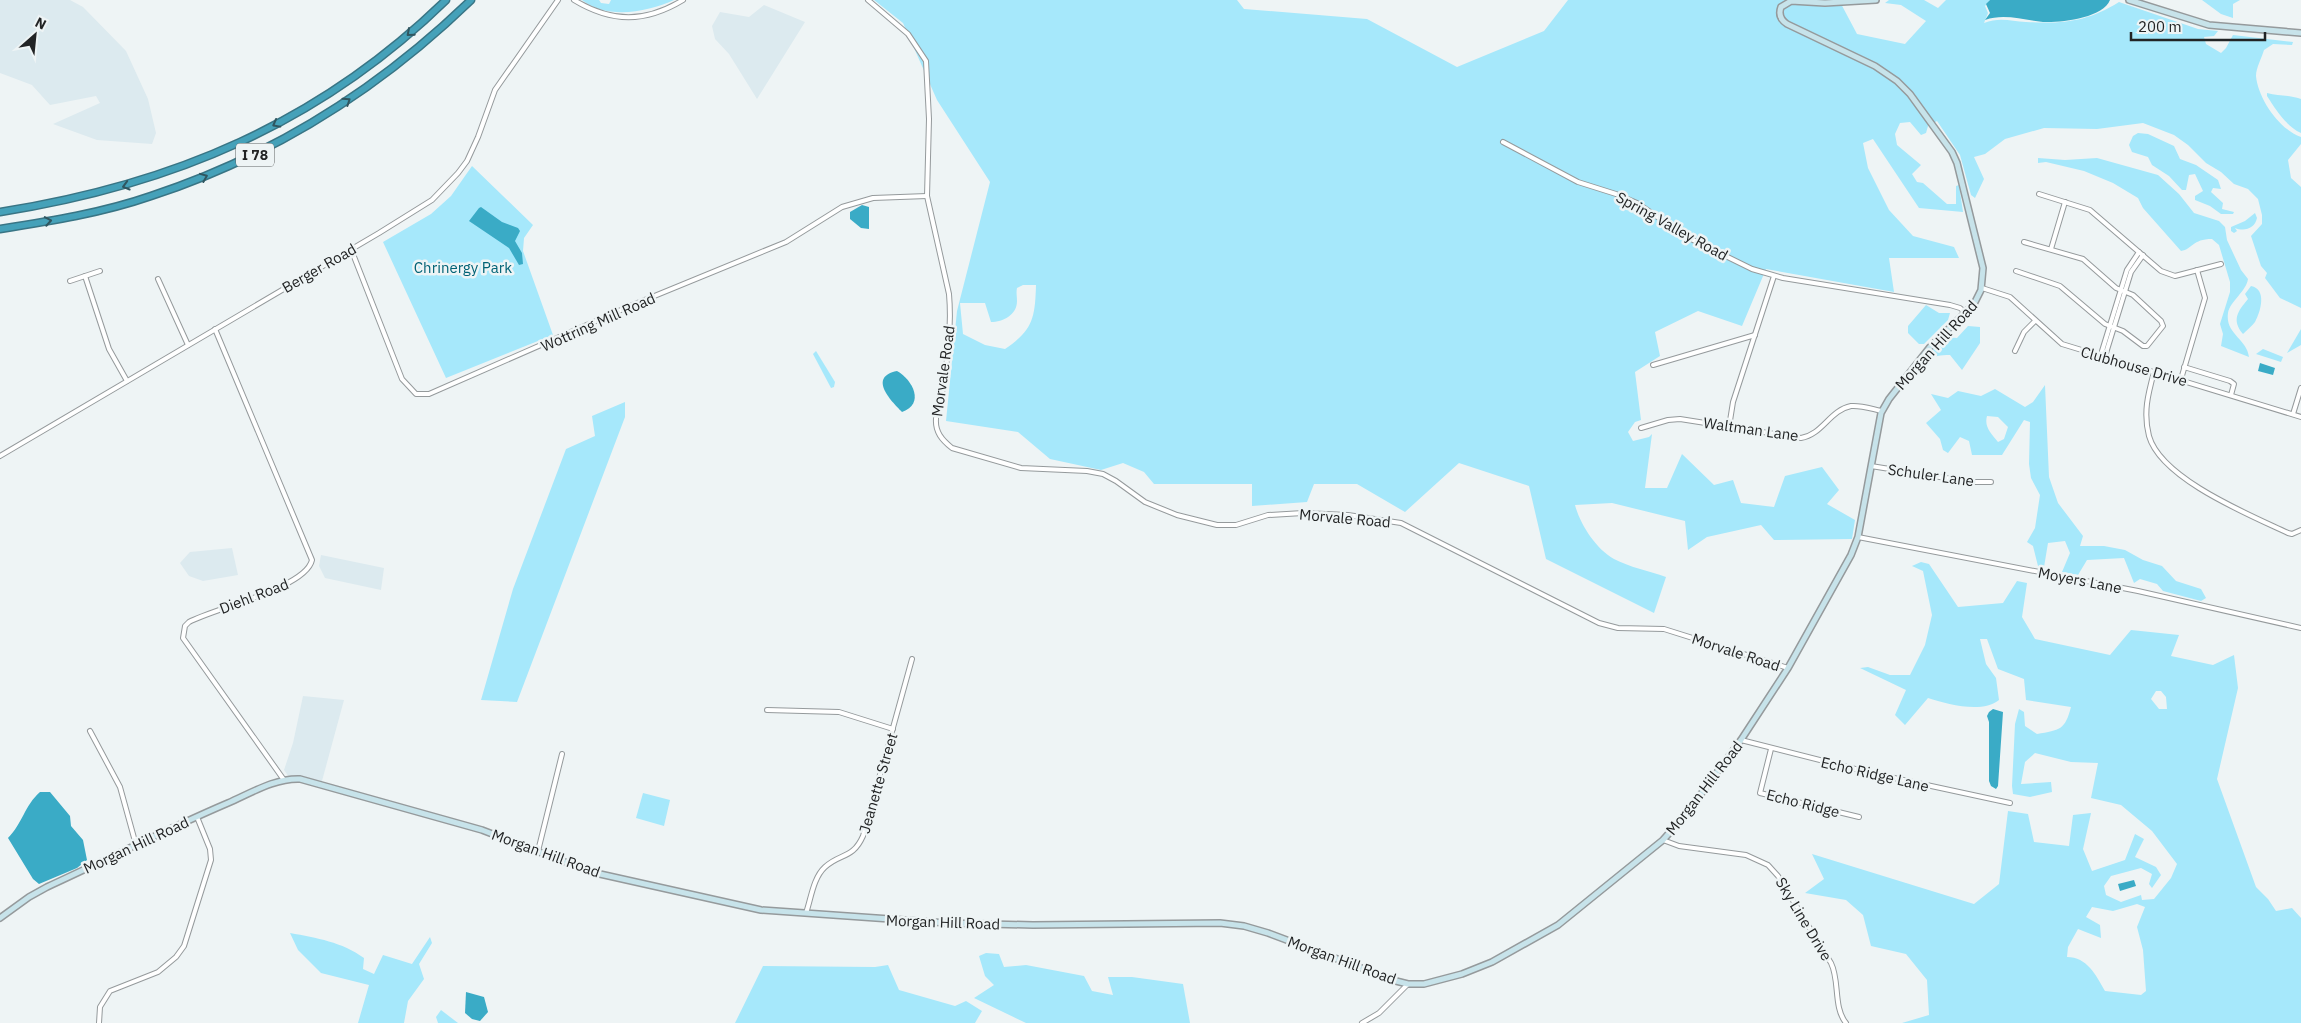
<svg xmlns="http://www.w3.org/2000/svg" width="2301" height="1023" viewBox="0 0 2301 1023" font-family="'IBM Plex Sans',sans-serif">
	<rect width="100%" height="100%" fill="#eef4f5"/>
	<!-- built -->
	<g fill="#dceaef">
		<polygon points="0,0 70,0 83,7 126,51 148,99 156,133 152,144 97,140 53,124 100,103 96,96 50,105 32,85 0,73"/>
		<polygon points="764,5 805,22 757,99 729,54 715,39 712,26 720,12 749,17"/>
		<polygon points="232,548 238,575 203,581 189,576 180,563 190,552"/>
		<polygon points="321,555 384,568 381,590 325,578 319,566"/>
		<polygon points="303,696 344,700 322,781 289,777 284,770 293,743"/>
	</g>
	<!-- green -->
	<g fill="#a6e8fb" fill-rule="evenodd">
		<path d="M 582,0 L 599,0 L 601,3 L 609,4 L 611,0 L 674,0 C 648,12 607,20 582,0 Z"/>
		<path d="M 874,0 L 1237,0 L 1244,9 L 1367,19 L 1457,67 L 1544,31 L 1568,0 L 1839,0 L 1857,34 L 1905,44 L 1926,21 L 1901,5 L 1885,3 L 1889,0 L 1924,0 L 1938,8 L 1946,0 L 1990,0 L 1985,6 L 1988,13 L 1984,23 C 1999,17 2011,21 2026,22 C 2063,24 2087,22 2119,2 L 2198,29 L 2218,31 L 2214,36 L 2204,37 L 2206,44 L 2221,53 L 2226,48 L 2233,35 L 2293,42 L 2292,45 L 2273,44 L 2264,50 C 2262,57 2256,68 2256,76 C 2258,99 2280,130 2301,137 L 2301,144 L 2288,160 L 2291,178 L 2301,187 L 2301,308 L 2280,298 L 2265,278 L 2267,273 L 2261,266 L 2251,236 L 2262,224 L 2262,215 L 2258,199 L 2248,189 L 2234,184 L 2221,172 L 2206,163 L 2188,145 L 2174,135 L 2143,123 L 2097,129 L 2044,128 L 2005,139 L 1985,154 L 1974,157 L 1984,179 L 1975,198 L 1971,195 L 1960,155 L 1937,121 L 1928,126 L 1926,133 L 1921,135 L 1910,122 L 1900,123 L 1895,134 L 1897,145 L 1921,165 L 1912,174 L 1917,182 L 1923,183 L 1947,204 L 1956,204 L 1956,186 L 1959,185 L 1963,212 L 1919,208 L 1873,139 L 1863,143 L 1868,168 L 1889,210 L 1913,236 L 1954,247 L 1959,258 L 1889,258 L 1894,292 L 1766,269 L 1742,326 L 1698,311 L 1655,332 L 1660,356 L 1635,372 L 1641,420 L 1635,422 L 1628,432 L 1633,441 L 1649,437 L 1652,434 L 1645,488 L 1667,488 L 1682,454 L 1714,485 L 1733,480 L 1741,503 L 1774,507 L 1785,476 L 1822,467 L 1839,490 L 1827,504 L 1855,520 L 1852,539 L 1774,540 L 1761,525 L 1707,537 L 1688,550 L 1685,521 L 1612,503 L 1575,505 C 1580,524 1596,549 1614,559 C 1629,567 1649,571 1666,577 L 1654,613 L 1546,559 L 1529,486 L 1459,463 L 1405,512 L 1357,484 L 1314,484 L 1307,502 L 1252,506 L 1252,484 L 1154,484 L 1144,472 L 1123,463 L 1101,470 L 1050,459 L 1018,432 L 946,421 L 957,311 L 990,182 L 937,100 L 903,23 ZM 1023,285 L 1036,285 C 1035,318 1033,330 1005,349 L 985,345 L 963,334 L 960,303 L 985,303 L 991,322 C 1003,322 1017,315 1017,301 C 1017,296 1016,293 1017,288 Z"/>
		<polygon points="2202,0 2240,0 2233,4 2233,18 2221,14"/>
		<path d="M 2267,93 C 2279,96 2289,95 2301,99 L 2301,133 C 2286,126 2276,110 2267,96 Z"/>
		<polygon points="2138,133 2148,134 2174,146 2180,159 2196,165 2218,180 2221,189 2213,188 2211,192 2223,203 2222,209 2234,212 2233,214 2221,214 2210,206 2195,200 2195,196 2203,191 2195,174 2189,175 2186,190 2182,190 2169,176 2152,165 2148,157 2132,152 2129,145 2133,136"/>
		<path d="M 2038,158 L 2065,160 L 2097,158 L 2158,175 L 2179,194 L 2194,213 L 2219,221 L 2225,227 L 2227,240 L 2241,270 L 2248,279 C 2246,292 2230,301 2228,313 C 2225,334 2247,339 2249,357 L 2221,346 L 2223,334 L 2220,324 L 2230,292 L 2230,282 L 2219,245 L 2212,239 C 2192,239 2193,249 2181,251 L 2143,208 L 2138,198 L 2113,183 L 2084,171 L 2046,162 L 2038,163 Z"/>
		<polygon points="472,166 533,225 524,238 523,251 553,335 446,378 383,242 431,214 451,196"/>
		<path d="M 2255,213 L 2257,218 C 2255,228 2245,232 2235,228 L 2237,231 L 2234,233 L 2231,231 L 2231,227 L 2245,221 Z"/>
		<path d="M 2251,286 C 2267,289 2261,311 2255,322 C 2252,326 2247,330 2243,334 C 2231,320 2238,311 2248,299 L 2245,294 Z"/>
		<polygon points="1926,305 1939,313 1950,313 1948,320 1924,344 1919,344 1908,333 1908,326"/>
		<path d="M 1968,326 L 1980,327 L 1980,343 L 1962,370 L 1950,355 C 1930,355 1926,360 1916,376 L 1913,374 L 1935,345 L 1945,337 L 1957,338 Z"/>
		<polygon points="2301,329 2301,345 2287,353"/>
		<polygon points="2263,349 2283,357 2281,362 2256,354"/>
		<polygon points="816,351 835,382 834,387 831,388 813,354"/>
		<path d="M 2045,385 L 2049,477 L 2058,503 L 2083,536 L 2080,546 L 2104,546 L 2125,550 L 2143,560 L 2162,566 L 2176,581 L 2201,589 L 2206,598 L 2201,601 L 2163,591 L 2157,584 L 2140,579 L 2134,583 L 2124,558 L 2087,560 L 2078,575 L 2062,572 L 2070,553 L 2065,541 L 2048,543 L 2044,567 L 2038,566 L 2033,546 L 2027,542 L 2035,528 L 2040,495 L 2031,478 L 2029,464 L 2030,422 L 2024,420 L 2002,455 L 1972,455 L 1969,441 L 1960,437 L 1948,453 L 1943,450 L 1940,439 L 1926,423 L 1941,410 L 1931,394 L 1948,398 L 1958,391 L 1981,396 L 1995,389 L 2025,407 L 2033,402 ZM 1987,416 L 1998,417 L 2008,427 L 2004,439 L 1998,442 C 1991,433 1984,427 1987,416 Z"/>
		<polygon points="625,402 625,417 517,702 481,700 513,589 566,449 595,436 592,416"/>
		<path d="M 1921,562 L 1929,564 L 1958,607 L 2003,603 L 2017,581 L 2027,583 L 2022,617 L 2035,639 L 2110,655 L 2131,630 L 2179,635 L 2171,656 L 2213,665 L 2234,655 L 2238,688 L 2217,779 L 2256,887 L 2268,899 L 2276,911 L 2292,908 L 2301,918 L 2301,1023 L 1902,1023 L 1929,1015 L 1927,980 L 1906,954 L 1871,946 L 1863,915 L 1846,900 L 1805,893 L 1824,879 L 1812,854 L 1974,904 L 1999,884 L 2008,811 L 2028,814 L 2034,842 L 2069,846 L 2073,815 L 2091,813 L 2083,849 L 2092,871 L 2125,860 L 2135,834 L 2144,839 L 2135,857 L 2156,867 L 2161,875 L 2152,888 L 2149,884 L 2152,874 L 2141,868 L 2111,876 L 2104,886 L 2106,895 L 2121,902 L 2141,895 L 2142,900 L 2154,899 L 2171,878 L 2177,864 L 2152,831 L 2121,805 L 2091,798 L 2098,763 L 2071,762 L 2035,753 L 2025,762 L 2021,784 L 2051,782 L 2052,792 L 2030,797 L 2013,794 L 2012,786 L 2015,724 L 2019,709 L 2024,712 L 2025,726 L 2037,734 C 2060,730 2065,730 2071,707 L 2026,700 L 2024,679 L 1998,669 L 1987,639 L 1980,639 L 1986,664 L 1996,678 L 1999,700 C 1982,714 1947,704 1928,698 L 1905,725 L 1895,715 L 1906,690 L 1860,668 L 1868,667 L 1890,675 L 1910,675 L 1925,645 L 1932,615 L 1923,571 L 1912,566 ZM 2156,691 L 2161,691 L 2166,697 L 2167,709 L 2159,709 L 2151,699 ZM 2137,904 L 2145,907 L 2137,927 L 2143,950 L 2146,991 L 2141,995 L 2105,991 C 2096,975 2087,957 2067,957 L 2068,947 L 2078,929 L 2101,938 L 2100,925 L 2086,917 L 2092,907 L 2113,911 Z"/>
		<polygon points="643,793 670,800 664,826 636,818"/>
		<path d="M 290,933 C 317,938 342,942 364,958 L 363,969 L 374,974 L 383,955 L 412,964 L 430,937 L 432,943 L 419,964 L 424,979 L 408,1001 L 404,1023 L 358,1023 L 369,985 L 321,973 L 298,950 Z"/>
		<polygon points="986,953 999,954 1004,967 1026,965 1084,976 1092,991 1113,995 1108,977 1132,977 1183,984 1190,1023 1026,1023 974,998 994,985 985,976 979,956"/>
		<polygon points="888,965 899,990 955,1006 966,1001 982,1011 975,1023 735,1023 763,966 875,967"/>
		<polygon points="441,1010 458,1023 438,1023 436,1017"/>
	</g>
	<!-- water -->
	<g fill="#3aabc6">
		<path d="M 1990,0 L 2110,0 C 2103,18 2060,23 2043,22 C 2023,20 2004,13 1985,20 L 1990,13 L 1986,4 Z"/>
		<polygon points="862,205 869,207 869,229 861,228 850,219 850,212"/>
		<polygon points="481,207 502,222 518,228 520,231 515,241 522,253 523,264 519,265 509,248 469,221 479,208"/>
		<polygon points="2260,363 2275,368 2273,375 2258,371"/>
		<path d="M 897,371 C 913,380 925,404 902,412 C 890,400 868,377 897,371 Z"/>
		<polygon points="1993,709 2003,712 1998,786 1996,789 1991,786 1989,781 1989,722 1987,716 1989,712"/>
		<path d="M 40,792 L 50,792 L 70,816 L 71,826 L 83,840 L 87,860 L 77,868 L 39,884 L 33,879 L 8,838 C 22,824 25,805 40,792 Z"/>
		<polygon points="2134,880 2136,886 2120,891 2118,884"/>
		<polygon points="466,992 484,997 488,1012 480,1021 472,1019 465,1013"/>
	</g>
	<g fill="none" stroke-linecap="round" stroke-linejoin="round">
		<defs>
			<g id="minor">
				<path d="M 574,0 C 612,23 645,23 683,0"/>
				<path d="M 868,0 L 908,34 L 926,61 L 929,119 L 927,196 L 949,294 C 952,328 948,360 942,393 C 941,402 936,411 936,419 C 935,432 942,440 952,448 L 1021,468 L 1087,471 L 1103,474 L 1116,481 L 1145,502 L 1177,515 L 1217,525 L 1236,525 L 1268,515 L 1303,513 L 1348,515 L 1401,523 L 1599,623 L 1618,628 L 1664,629 L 1788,668"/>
				<polyline points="1503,142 1578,182 1616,194 1637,203 1687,237 1752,269 1783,278 1950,305 1960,308 1966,313"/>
				<polyline points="2039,194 2090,210 2161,271 2175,276 2221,264"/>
				<polyline points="351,249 402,379 416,394 429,394 630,306 786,242 842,207 873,198 927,196"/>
				<polyline points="2051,249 2065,202"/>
				<polyline points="2016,271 2060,286 2105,324 2123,331 2143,346 2147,346 2163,326 2161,321 2133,295 2116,288 2083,259 2024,242"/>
				<polyline points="85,276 109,349 127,381"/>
				<polyline points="158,279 188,345"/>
				<polyline points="70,281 100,271"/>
				<polyline points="1982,288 2010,297 2062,344 2301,417"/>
				<path d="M 215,329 L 312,560 C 306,588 215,608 189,622 L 185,626 L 183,638 L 284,780"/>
				<polyline points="2015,351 2024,332 2035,321"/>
				<polyline points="2102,357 2102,351 2127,270 2139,252"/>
				<polyline points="2102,357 2106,353 2131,272 2143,255"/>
				<polyline points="1653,365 1755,335"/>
				<polyline points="2184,367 2230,381 2234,384 2231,395"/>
				<path d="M 2154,372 C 2148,394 2143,413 2149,436 C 2161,479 2250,515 2288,533 L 2292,534 L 2301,530"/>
				<polyline points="2181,379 2205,298 2197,270"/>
				<polyline points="2293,414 2301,388"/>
				<polyline points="1729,427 1733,402 1774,276"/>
				<path d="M 1641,428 L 1668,420 L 1680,419 L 1801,438 C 1822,435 1830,410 1851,406 C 1861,405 1872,409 1882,411"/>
				<polyline points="0,456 379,233 432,200 458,173 467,161 478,137 495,90 558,0"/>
				<polyline points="1871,466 1971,482 1991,482"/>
				<polyline points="1858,537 2138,591 2301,628"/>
				<polyline points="767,710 839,712 893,729"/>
				<polyline points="90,731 120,787 136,845"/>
				<polyline points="1741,740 1871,773 2010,803"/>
				<polyline points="1771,749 1760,793 1859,817"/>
				<path d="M 1663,840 L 1679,846 L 1746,855 L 1768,865 L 1778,876 L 1831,963 C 1840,981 1833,1007 1846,1023"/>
				<polyline points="538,851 562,754"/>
				<path d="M 806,913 C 811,899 813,878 825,867 C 840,853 853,859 863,836 L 912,659"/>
				<polyline points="99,1023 100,1007 110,991 158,972 176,957 184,946 211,860 210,849 197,817"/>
				<polyline points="1362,1023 1379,1013 1408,984"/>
			</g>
			<g id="secondary">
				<polyline points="2129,0 2209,25 2301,33"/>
				<path d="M 0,918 L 29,897 L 47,887 C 108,859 167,829 228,803 C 251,793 275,778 300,779 L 482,830 L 591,872 L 761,910 L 947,923 L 1033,925 L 1220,923 L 1244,926 L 1268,933 L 1396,981 L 1408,984 L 1424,984 L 1462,974 L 1492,962 L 1558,925 L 1663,840 L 1687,813 L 1741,740 L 1788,668 L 1851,555 L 1858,537 L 1881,413 L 1889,399 L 1930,347 L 1974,304 L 1981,290 L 1983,268 L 1957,163 L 1952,152 L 1910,94 L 1897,81 L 1875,66 L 1787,24 C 1781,20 1778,15 1781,7 L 1791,1 L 1825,3 L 1876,0"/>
			</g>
			<g id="motorway">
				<path d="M 0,212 C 172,185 320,123 446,0"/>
				<path d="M 0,229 C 51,221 102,213 151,196 C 273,156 379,89 471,0"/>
			</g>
		</defs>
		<!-- minor casing -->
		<use href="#minor" stroke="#959a9c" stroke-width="6"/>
		<!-- secondary casing -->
		<use href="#secondary" stroke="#959a9c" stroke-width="8"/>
		<!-- motorway casing -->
		<use href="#motorway" stroke="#397585" stroke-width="9"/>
		<!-- minor -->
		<use href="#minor" stroke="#fff" stroke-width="4"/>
		<!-- secondary -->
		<use href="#secondary" stroke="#c7e3ea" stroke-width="5"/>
		<!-- motorway -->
		<use href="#motorway" stroke="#45a1b9" stroke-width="6"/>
	</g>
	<!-- one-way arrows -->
	<defs><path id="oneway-chevron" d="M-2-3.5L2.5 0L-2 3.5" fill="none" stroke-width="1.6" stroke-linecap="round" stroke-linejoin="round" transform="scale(1.25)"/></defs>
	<g stroke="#305660">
		<use href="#oneway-chevron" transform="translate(410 33) rotate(139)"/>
		<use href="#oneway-chevron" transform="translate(347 101) rotate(-34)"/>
		<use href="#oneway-chevron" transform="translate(276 124) rotate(151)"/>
		<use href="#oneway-chevron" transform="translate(204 177) rotate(-22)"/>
		<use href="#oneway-chevron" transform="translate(126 186) rotate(164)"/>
		<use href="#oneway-chevron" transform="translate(48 221) rotate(-10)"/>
	</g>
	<g text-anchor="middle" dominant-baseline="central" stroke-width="5" stroke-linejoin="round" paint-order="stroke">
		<!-- shield labels -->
		<rect fill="#eef4f5" stroke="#5f6263" stroke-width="1" x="236" y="143.5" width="38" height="23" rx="4"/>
		<g font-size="14" font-weight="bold" fill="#222425">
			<text x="255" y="155">I 78</text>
		</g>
		<!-- street labels -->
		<g font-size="15" fill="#222425" stroke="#eef4f5">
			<text transform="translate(1672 226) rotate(29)">Spring Valley Road</text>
			<text transform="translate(319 268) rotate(-30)">Berger Road</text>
			<text transform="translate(598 322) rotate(-24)">Wottring Mill Road</text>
			<text transform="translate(1936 345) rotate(-48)">Morgan Hill Road</text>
			<text transform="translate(2134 366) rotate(16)">Clubhouse Drive</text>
			<text transform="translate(943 371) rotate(-82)">Morvale Road</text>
			<text transform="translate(1751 429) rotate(8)">Waltman Lane</text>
			<text transform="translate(1931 475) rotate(8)">Schuler Lane</text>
			<text transform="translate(1345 518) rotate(5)">Morvale Road</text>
			<text transform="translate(2080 580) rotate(11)">Moyers Lane</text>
			<text transform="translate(254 596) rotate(-21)">Diehl Road</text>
			<text transform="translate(1736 652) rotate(18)">Morvale Road</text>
			<text transform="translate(1875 774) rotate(13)">Echo Ridge Lane</text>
			<text transform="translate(878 783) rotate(-74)">Jeanette Street</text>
			<text transform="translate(1704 788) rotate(-52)">Morgan Hill Road</text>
			<text transform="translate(1803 803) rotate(14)">Echo Ridge</text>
			<text transform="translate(136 845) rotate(-25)">Morgan Hill Road</text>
			<text transform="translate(546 853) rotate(20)">Morgan Hill Road</text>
			<text transform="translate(1804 919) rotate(59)">Sky Line Drive</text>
			<text transform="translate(943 922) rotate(2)">Morgan Hill Road</text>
			<text transform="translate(1342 960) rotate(20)">Morgan Hill Road</text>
		</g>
		<!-- park labels -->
		<g font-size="15" fill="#016275" stroke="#eef4f5">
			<text x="463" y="267">Chrinergy Park</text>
		</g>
	</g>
	<!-- north arrow -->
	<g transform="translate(35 35) rotate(27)" stroke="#eef4f5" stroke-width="4" paint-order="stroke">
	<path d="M0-4L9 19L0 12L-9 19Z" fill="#222425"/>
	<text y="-8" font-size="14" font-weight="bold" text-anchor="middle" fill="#222425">N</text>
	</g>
	<!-- scale -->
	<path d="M2131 32v8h134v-8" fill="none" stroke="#222425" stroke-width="2.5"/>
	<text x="2138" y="32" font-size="15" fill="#222425" stroke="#eef4f5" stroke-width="4" paint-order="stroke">200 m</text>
</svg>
